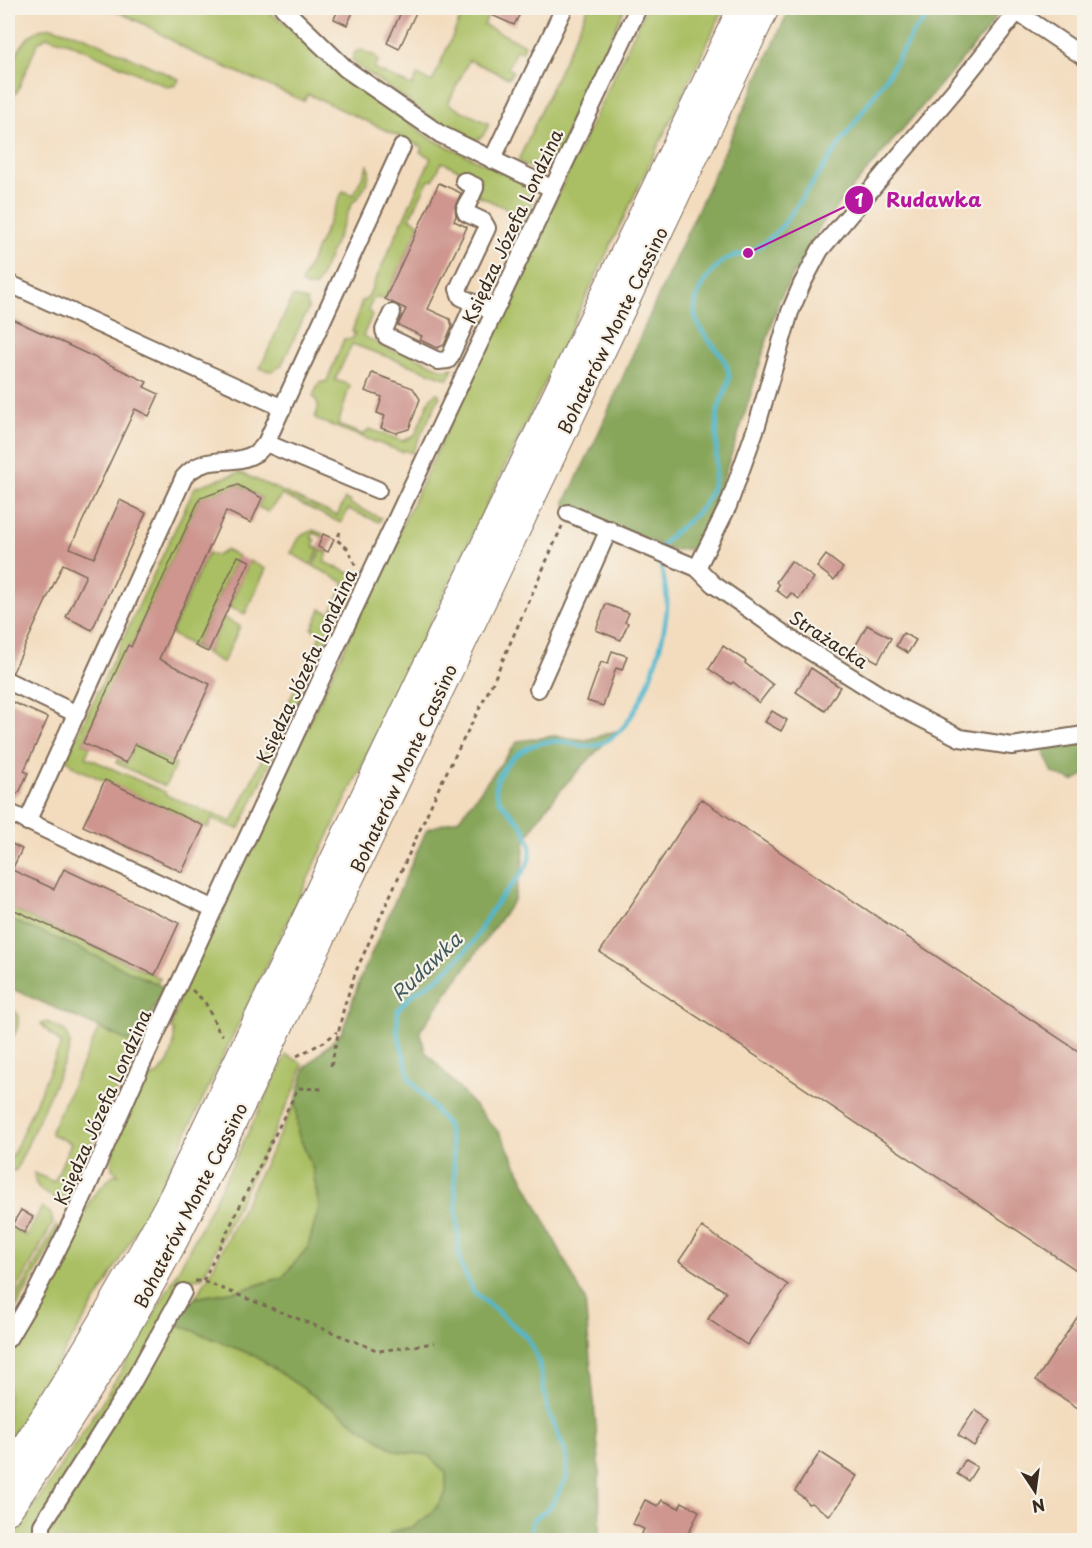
<svg xmlns="http://www.w3.org/2000/svg" width="1092" height="1548" viewBox="0 0 1092 1548" font-family="'Playpen Sans',sans-serif">
	<rect width="100%" height="100%" fill="#f7f3e8"/>
	<filter id="ink" filterUnits="userSpaceOnUse"><feTurbulence type="fractalNoise" baseFrequency=".0167" numOctaves="2"/><feDisplacementMap in="SourceGraphic" scale="12" xChannelSelector="R" yChannelSelector="G"/><feConvolveMatrix kernelMatrix="1 2 1 2 8 2 1 2 1" color-interpolation-filters="sRGB"/></filter>
	<filter id="wash" filterUnits="userSpaceOnUse"><feTurbulence type="fractalNoise" baseFrequency=".008" numOctaves="4" result="noise"/><feDisplacementMap in="SourceGraphic" scale="24" xChannelSelector="R" yChannelSelector="G"/><feGaussianBlur stdDeviation="1.35" result="paint"/><feColorMatrix in="noise" values="0 0 0 0 0 0 0 0 0 0 0 0 0 0 0 0 0 1.4 0 .05"/><feComposite in="paint" operator="in"/></filter>
	<g filter="url(#wash)">
		<rect width="100%" height="100%" fill="#f3dcbe"/>
		<!-- green -->
		<g fill="#aabf64" stroke="#727441" stroke-width="1.5">
			<path d="M 110,8 L 250,8 L 266,11 L 285,23 L 327,63 L 430,138 L 523,182 C 539,195 533,201 525,217 L 475,194 L 481,180 L 442,162 L 433,180 L 428,181 L 410,218 L 420,224 L 385,299 L 374,298 L 368,310 L 372,315 L 363,336 L 395,352 L 402,350 L 444,370 L 453,368 L 448,379 L 352,344 L 335,380 L 350,385 L 338,425 L 364,435 L 369,429 L 403,441 L 415,435 L 430,399 L 436,393 L 438,393 L 440,396 L 412,453 L 403,450 L 402,452 L 317,420 L 315,417 C 319,408 320,404 313,396 L 319,383 L 327,381 L 344,339 L 352,339 L 355,333 L 352,332 L 362,301 L 367,299 L 431,158 L 420,152 L 422,147 L 308,94 L 304,101 L 193,53 L 146,25 Z"/>
			<polygon points="465,8 476,8 489,14 484,25 525,45 522,52 516,50 508,68 513,71 509,78 469,60 448,104 489,124 483,136 476,140 445,127 355,64 352,59 355,52 361,50 375,56 378,61 374,69 412,86 417,75 432,82"/>
			<path d="M 588,8 L 625,8 L 570,123 C 567,136 559,165 546,171 L 536,171 L 518,161 Z"/>
			<path d="M 646,8 L 724,8 L 164,1180 L 105,1286 L 8,1442 L 8,1354 L 57,1271 L 92,1197 L 113,1175 L 119,1175 L 112,1169 C 112,1165 111,1160 112,1155 C 113,1140 137,1092 148,1080 C 151,1077 156,1076 159,1073 C 172,1062 175,1046 174,1030 L 171,1028 L 182,992 Z"/>
			<path d="M 51,27 L 83,36 L 179,79 L 176,85 L 168,87 L 69,43 L 47,37 L 38,42 L 17,92 L 13,96 L 9,96 C 2,80 19,42 34,33 C 39,29 45,28 51,27 Z"/>
			<path d="M 368,165 C 373,175 361,197 352,203 L 316,287 L 307,287 L 301,283 L 343,191 L 353,195 Z"/>
			<path d="M 293,296 L 307,301 L 308,309 L 281,366 C 273,372 270,372 260,368 Z"/>
			<polygon points="238,473 241,473 337,516 345,499 351,502 350,504 381,518 379,522 348,509 341,523 282,495 268,512 258,507 262,498 238,485 200,498 131,647 129,646 83,743 90,746 86,757 165,792 166,795 232,822 321,634 312,629 321,609 331,613 345,583 313,566 321,550 328,553 324,562 356,576 241,826 238,829 212,819 208,828 72,766 72,764 66,759 195,487"/>
			<polygon points="313,530 323,534 322,537 314,533 311,538 315,540 313,546 319,549 311,565 291,553 300,536"/>
			<polygon points="226,550 238,556 195,646 208,652 223,618 240,626 223,663 171,634 208,553 216,556"/>
			<polygon points="250,561 266,569 245,614 229,607"/>
			<polygon points="135,744 176,764 166,785 164,786 116,763 118,759 126,763"/>
			<polygon points="8,907 160,978 157,984 65,942 8,919"/>
			<path d="M 8,1007 C 24,1011 19,1032 9,1041 L 8,1040 Z"/>
			<polygon points="47,1022 65,1031 70,1044 69,1051 18,1166 16,1170 8,1172 8,1155 12,1157 61,1044 41,1024"/>
			<path d="M 99,1028 L 137,1045 L 67,1198 L 62,1200 C 47,1195 34,1191 34,1173 L 54,1182 L 71,1143 L 51,1134 L 51,1131 Z"/>
			<path d="M 286,1055 L 299,1061 L 303,1065 L 296,1087 L 202,1278 L 192,1279 L 183,1283 L 159,1330 L 38,1540 L 10,1540 C 69,1457 123,1372 172,1282 C 212,1208 249,1131 286,1055 Z"/>
			<polygon points="296,1101 298,1133 313,1170 319,1208 308,1247 283,1277 241,1290 195,1298 208,1277"/>
			<polygon points="42,1207 51,1214 53,1223 8,1307 8,1226 26,1236"/>
			<polygon points="56,1226 57,1232 54,1240 8,1324 8,1314"/>
			<polygon points="172,1322 255,1356 396,1451 428,1455 446,1473 446,1493 433,1512 413,1527 391,1532 387,1540 48,1540 48,1523"/>
		</g>
		<!-- forest -->
		<g fill="#87a65a" stroke="#61683c" stroke-width="1.5">
			<polygon points="790,8 1002,8 987,30 821,225 779,300 743,420 702,541 691,549 673,550 567,507 565,502 596,439 651,312"/>
			<polygon points="616,731 563,787 538,819 525,841 523,861 514,900 420,1031 425,1051 501,1135 585,1300 599,1460 600,1540 387,1540 391,1532 413,1527 433,1512 446,1493 446,1473 428,1455 396,1451 255,1356 172,1322 195,1298 241,1290 283,1277 308,1247 319,1208 313,1169 298,1133 296,1101 305,1068 342,1032 360,979 427,829 459,819 518,741 554,736 586,740"/>
			<polygon points="1084,743 1084,775 1073,781 1053,773 1042,749"/>
			<polygon points="8,919 65,942 164,987 137,1045 8,987"/>
		</g>
		<g fill="none" stroke-linecap="round" stroke-linejoin="round">
			<!-- stream -->
			<g stroke="#4fb7ce" stroke-width="4.5">
				<path d="M 662,546 C 671,531 690,523 701,508 C 724,480 713,444 718,411 C 720,399 729,388 729,376 C 728,344 676,332 702,286 C 708,275 720,261 731,257 C 736,255 743,255 749,252 C 763,246 774,235 784,224 L 886,78 L 914,31 L 937,8"/>
				<path d="M 529,1540 L 533,1520 L 551,1506 L 567,1477 L 567,1456 L 548,1410 L 538,1359 L 527,1337 L 473,1291 L 460,1263 L 453,1151 L 447,1125 L 410,1079 L 397,1030 L 398,1010 C 403,1005 408,998 414,994 C 421,988 430,984 437,979 C 448,970 459,958 469,947 C 479,936 484,920 493,908 C 505,889 536,869 530,843 C 528,838 526,831 523,827 C 513,811 488,800 498,778 C 510,752 538,738 565,742 C 578,745 587,749 600,744 C 640,730 665,644 667,606 C 668,591 662,572 659,557"/>
			</g>
		</g>
		<g id="blocks">
			<!-- building -->
			<g fill="#ce968f">
				<polygon points="339,8 355,8 347,25 334,19"/>
				<polygon points="403,8 418,8 399,49 387,43"/>
				<polygon points="476,8 523,8 514,25"/>
				<polygon points="439,183 461,193 455,206 456,216 454,221 467,227 428,309 450,319 452,326 444,345 437,348 420,340 422,336 398,325 406,309 385,299"/>
				<polygon points="8,317 147,382 144,387 159,394 149,416 135,409 70,548 94,558 120,500 146,513 92,630 66,617 86,575 63,564 13,672 8,671"/>
				<polygon points="372,373 413,388 420,399 409,429 396,433 381,428 385,416 377,413 382,397 365,391"/>
				<polygon points="238,485 262,498 251,523 226,511 159,659 210,684 174,762 135,744 126,763 83,743 128,645 131,647 200,498"/>
				<polygon points="323,534 334,539 328,552 318,547"/>
				<polygon points="826,555 843,568 834,580 817,567"/>
				<polygon points="238,556 250,561 208,652 195,646"/>
				<polygon points="791,561 814,578 799,599 791,593 787,598 776,590 779,585 776,582"/>
				<polygon points="606,604 629,613 625,622 628,623 621,640 596,630"/>
				<polygon points="867,625 891,638 878,662 854,649"/>
				<polygon points="903,633 916,640 908,653 896,646"/>
				<polygon points="723,646 746,661 745,663 773,685 759,703 733,682 731,684 709,669"/>
				<polygon points="612,651 627,656 622,670 616,668 603,706 587,701 601,662 608,664"/>
				<polygon points="811,668 840,687 825,711 796,692"/>
				<polygon points="8,700 48,718 24,771 28,773 20,791 8,801"/>
				<polygon points="772,711 787,720 781,731 765,722"/>
				<polygon points="105,780 204,826 182,872 83,826"/>
				<polygon points="701,799 1084,1055 1084,1273 1075,1269 600,952"/>
				<polygon points="8,842 22,849 12,870 54,889 64,869 179,923 155,975 8,907"/>
				<polygon points="21,1210 33,1217 24,1233 12,1225"/>
				<polygon points="702,1227 788,1285 747,1345 708,1319 726,1292 679,1261"/>
				<polygon points="1084,1307 1084,1412 1036,1380"/>
				<polygon points="975,1410 991,1421 974,1446 958,1435"/>
				<polygon points="820,1452 857,1476 837,1507 829,1515 811,1503 808,1504 805,1499 795,1491"/>
				<polygon points="965,1460 977,1467 968,1481 957,1474"/>
				<polygon points="645,1500 658,1506 662,1500 679,1508 682,1502 699,1511 685,1540 639,1540 644,1529 633,1524"/>
			</g>
		</g>
	</g>
	<g filter="url(#ink)">
		<use href="#blocks" fill-opacity="0" stroke="#7b6856" stroke-width="1.5"/>
		<g fill="none" stroke-linecap="round" stroke-linejoin="round">
			<defs>
				<g id="minor">
					<polyline points="283,8 346,69 440,134 551,188"/>
					<polyline points="1017,12 1084,57"/>
					<polyline points="492,160 564,8"/>
					<polyline points="464,181 475,186 475,188 465,210 466,213 483,221 487,228 458,289 461,297 474,303"/>
					<polyline points="8,283 283,408"/>
					<polyline points="392,313 384,330 386,336 438,361 448,360 450,357 474,303 493,312"/>
					<polyline points="266,443 378,490"/>
					<polyline points="568,513 697,568 713,584 794,641 899,707 960,738 1012,746 1084,735"/>
					<polyline points="697,568 728,506 757,425 790,312 802,284 820,250 959,85 1020,8"/>
					<polyline points="8,681 77,714"/>
					<polyline points="538,689 609,529"/>
					<polyline points="8,812 214,909"/>
					<path d="M 27,822 L 184,477 C 206,452 232,468 256,453 C 260,451 263,446 266,443 L 402,147"/>
					<polyline points="8,1339 37,1290 75,1215 140,1068 351,615 638,8"/>
					<polyline points="42,1540 42,1525 130,1387 183,1292"/>
				</g>
				<g id="highway">
					<path d="M 8,1472 C 67,1383 121,1292 172,1197 L 741,8"/>
					<path d="M 8,1511 C 56,1443 101,1373 142,1301 C 185,1225 221,1147 259,1070 L 766,8"/>
				</g>
			</defs>
			<!-- minor casing -->
			<use href="#minor" stroke="#7b6856" stroke-width="20"/>
			<!-- highway casing -->
			<use href="#highway" stroke="#7b6856" stroke-width="28"/>
			<!-- path -->
			<g stroke="#7b6856" stroke-width="3" stroke-dasharray="4.5 4.5" stroke-linecap="butt">
				<polyline points="340,532 337,540 347,548 356,566"/>
				<polyline points="192,990 205,1002 219,1032 223,1035"/>
				<polyline points="297,1056 324,1042 337,1032"/>
				<polyline points="331,1066 344,1007 356,971 441,783 493,682 562,526"/>
				<polyline points="195,1281 203,1281 379,1351 434,1343"/>
				<polyline points="203,1281 298,1088 322,1089"/>
			</g>
			<!-- minor -->
			<use href="#minor" stroke="#fff" stroke-width="16"/>
			<!-- highway -->
			<use href="#highway" stroke="#fff" stroke-width="26"/>
		</g>
	</g>
	<g text-anchor="middle" dominant-baseline="central" stroke-width="4.5" stroke-linejoin="round" paint-order="stroke">
		<!-- street labels -->
		<g font-size="18" fill="#3b2a1e" stroke="#f7f3e8">
			<text transform="translate(512 226) rotate(-65)">Księdza Józefa Londzina</text>
			<text transform="translate(612 330) rotate(-64)">Bohaterów Monte Cassino</text>
			<text transform="translate(829 639) rotate(33)">Strażacka</text>
			<text transform="translate(306 666) rotate(-65)">Księdza Józefa Londzina</text>
			<text transform="translate(403 768) rotate(-65)">Bohaterów Monte Cassino</text>
			<text transform="translate(102 1107) rotate(-66)">Księdza Józefa Londzina</text>
			<text transform="translate(190 1205) rotate(-63)">Bohaterów Monte Cassino</text>
		</g>
		<!-- water labels -->
		<g font-size="20" font-style="italic" fill="#425b5c" stroke="#f7f3e8">
			<text transform="translate(426 966) rotate(-44)">Rudawka</text>
		</g>
	</g>
	<!-- callouts -->
	<path fill="none" stroke="#b5179e" stroke-width="2" d="M748 253L859 200"/>
	<g fill="#b5179e" stroke="#f7f3e8" stroke-width="2">
		<circle cx="748" cy="253" r="6"/>
		<circle cx="859" cy="200" r="15"/>
	</g>
	<g font-size="18" text-anchor="middle" font-weight="bold" fill="#fff">
		<text x="859" y="207">1</text>
	</g>
	<g font-size="20" text-anchor="middle" font-weight="bold" fill="#b5179e" stroke="#f7f3e8" stroke-width="4.5" stroke-linejoin="round" paint-order="stroke">
		<text x="934" y="207">Rudawka</text>
	</g>
	<!-- margin -->
	<rect width="1092" height="1548" fill="none" stroke="#f7f3e8" stroke-width="30"/>
	<!-- north arrow -->
	<g transform="translate(1035 1491) rotate(167)" stroke="#f7f3e8" stroke-width="4.5" paint-order="stroke">
	<path d="M0-4.5L10 22L0 15L-10 22Z" fill="#3b2a1e"/>
	<text y="-9" font-size="16" font-weight="bold" text-anchor="middle" fill="#3b2a1e">N</text>
	</g>
</svg>
